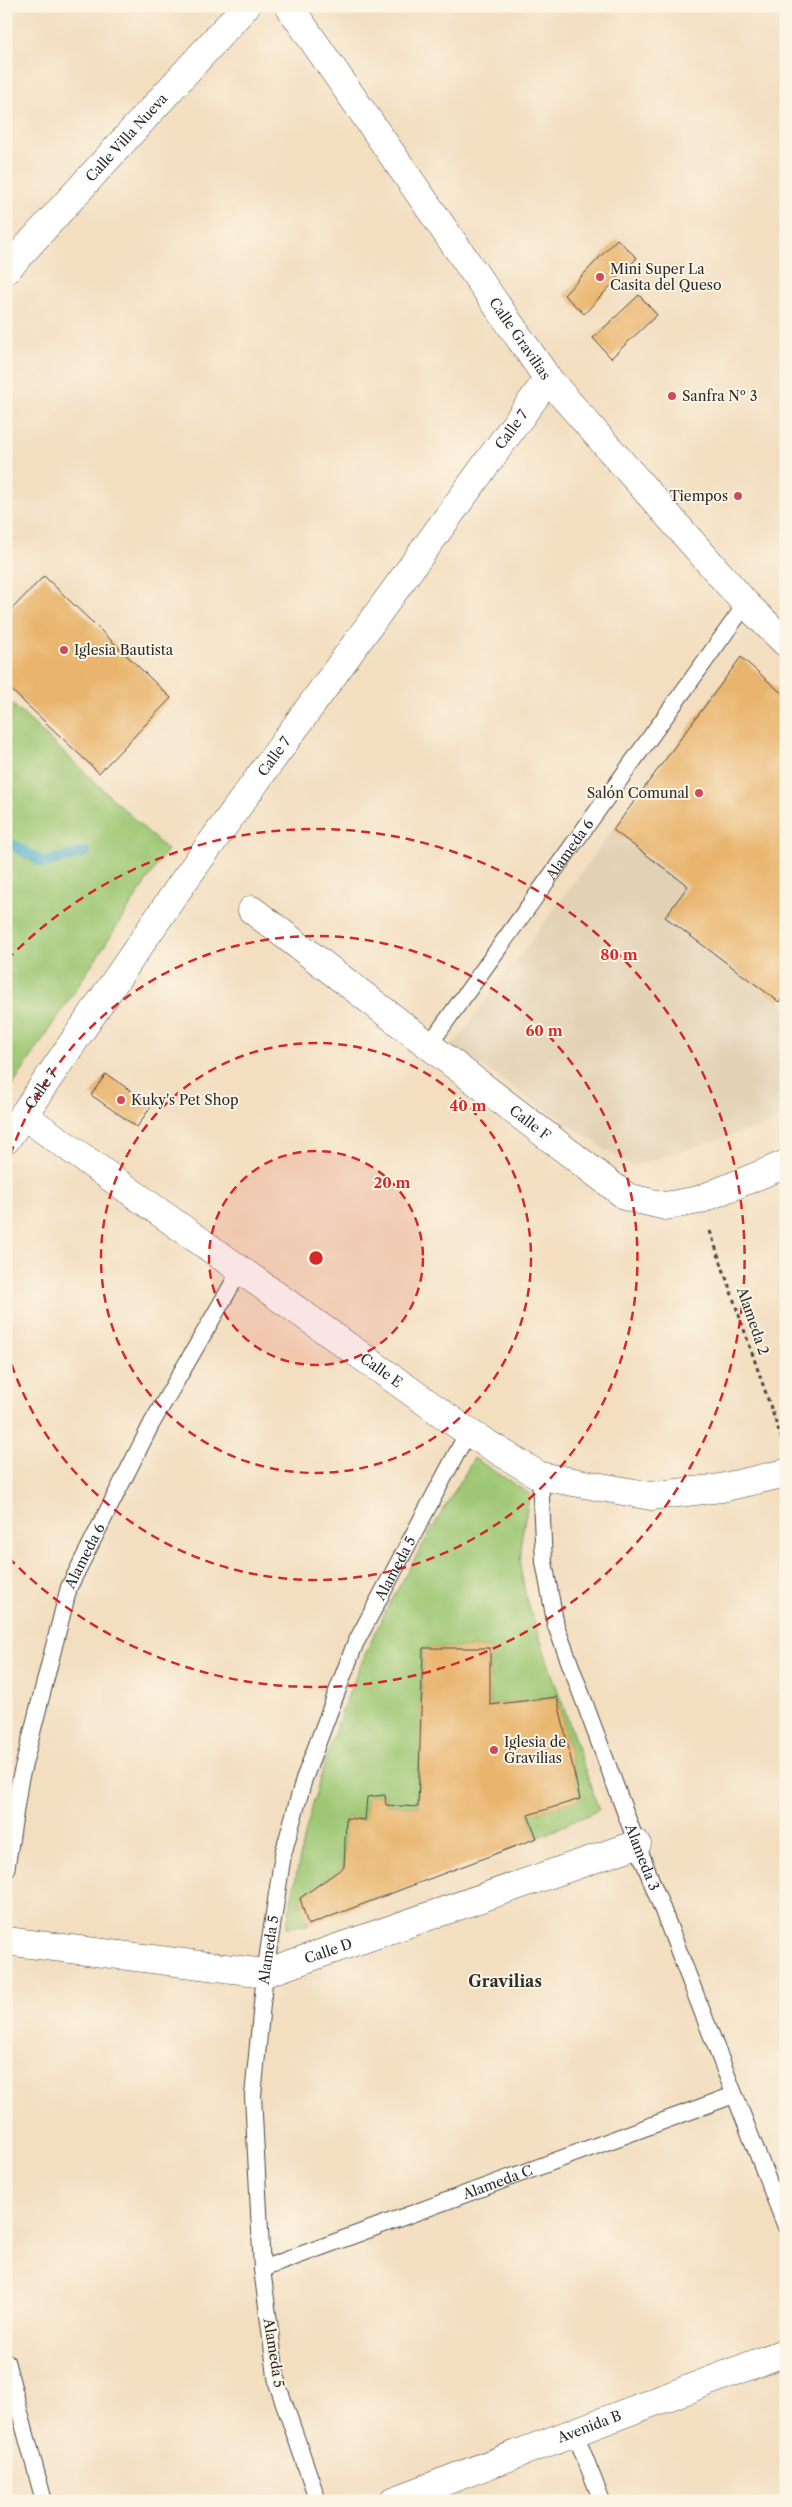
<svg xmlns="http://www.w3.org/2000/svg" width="792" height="2507" viewBox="0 0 792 2507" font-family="'Libre Caslon Text',serif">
	<rect width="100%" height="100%" fill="#fcf5e5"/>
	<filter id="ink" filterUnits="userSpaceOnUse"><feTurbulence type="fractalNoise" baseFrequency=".02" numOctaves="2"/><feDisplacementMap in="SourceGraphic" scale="10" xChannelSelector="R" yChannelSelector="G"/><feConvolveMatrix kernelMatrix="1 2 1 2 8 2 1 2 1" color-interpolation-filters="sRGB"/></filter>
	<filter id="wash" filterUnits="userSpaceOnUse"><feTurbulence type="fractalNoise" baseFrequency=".0096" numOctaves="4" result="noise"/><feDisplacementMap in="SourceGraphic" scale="20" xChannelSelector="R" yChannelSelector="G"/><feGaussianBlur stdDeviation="1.12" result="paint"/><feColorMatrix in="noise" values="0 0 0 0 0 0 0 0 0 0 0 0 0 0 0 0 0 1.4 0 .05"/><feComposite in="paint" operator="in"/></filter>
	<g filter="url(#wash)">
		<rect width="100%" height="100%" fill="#f3dec0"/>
		<!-- built -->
		<polygon fill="#e2d1b4" points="613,830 688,886 665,917 786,1007 786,1118 631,1167 452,1046"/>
		<!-- green -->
		<g fill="#9ec773" stroke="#64794f">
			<polygon points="6,698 167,850 6,1096"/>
			<path d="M 474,1458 L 530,1494 L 522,1535 L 520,1566 L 526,1598 L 599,1810 L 537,1838 L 528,1815 L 580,1799 L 557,1697 L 490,1705 L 490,1648 L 423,1648 L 418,1807 L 386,1805 L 385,1795 L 367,1797 L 365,1820 L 346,1818 L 344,1867 L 300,1898 L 308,1925 L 287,1927 C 303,1826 331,1725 375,1633 C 404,1573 441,1515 474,1458 Z"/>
		</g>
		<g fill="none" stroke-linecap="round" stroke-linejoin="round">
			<!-- stream -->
			<polyline stroke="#47a8c7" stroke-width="11" points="6,841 44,863 85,852"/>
		</g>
		<g id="blocks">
			<!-- building -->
			<g fill="#e9b56e">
				<polygon points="617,239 637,258 584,314 564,295"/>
				<polygon points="639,295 657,315 611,358 593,338"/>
				<polygon points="44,576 171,698 99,773 6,685 6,615"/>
				<polygon points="741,657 786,697 786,993 779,1002 665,917 688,886 613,830"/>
				<polygon points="106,1074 152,1105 137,1127 91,1095"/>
				<polygon points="423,1648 490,1648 490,1705 557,1697 580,1799 528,1815 537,1838 308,1925 300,1898 344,1867 346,1818 365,1820 367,1797 385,1795 386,1805 418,1807"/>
			</g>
		</g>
	</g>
	<g filter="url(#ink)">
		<use href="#blocks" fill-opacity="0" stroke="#494641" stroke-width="1"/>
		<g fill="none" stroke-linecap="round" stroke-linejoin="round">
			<defs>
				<g id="lane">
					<path id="s1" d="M 429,1045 L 746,604"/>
					<path id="s2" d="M 540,1476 L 544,1562 L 556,1626 L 637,1844 L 786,2227"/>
					<path id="s3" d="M 6,1871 L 20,1780 L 69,1587 L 152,1423 L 241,1269"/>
					<path id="s4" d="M 262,2269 L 734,2095"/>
					<polyline points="6,2361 44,2501"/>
					<polyline points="575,2433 602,2501"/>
					<path id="s5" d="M 318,2501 L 277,2383 L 262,2269 L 253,2096 L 265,1973 L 283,1854 L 304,1779 L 355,1644 L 468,1432"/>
				</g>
				<g id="street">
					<path id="s6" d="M 289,6 L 548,379 L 746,604 L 786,643"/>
					<path id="s7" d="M 6,270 L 246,6"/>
					<path id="s8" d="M 252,910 L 627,1197 L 665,1206 L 699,1200 L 786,1164"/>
					<path id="s9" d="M 23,1115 L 468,1432 L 540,1476 L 651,1496 L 721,1488 L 786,1473"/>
					<path id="s10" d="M 6,1140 L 183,882 L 548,379"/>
					<path id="s11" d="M 6,1941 L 265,1973 L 637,1844"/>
					<path id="s12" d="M 393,2501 L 786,2352"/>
				</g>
			</defs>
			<!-- lane casing -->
			<use href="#lane" stroke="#494641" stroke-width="18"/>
			<!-- street casing -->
			<use href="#street" stroke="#494641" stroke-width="29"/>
			<!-- path -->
			<polyline stroke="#494641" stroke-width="3" stroke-dasharray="4 4" stroke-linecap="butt" points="710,1231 782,1440"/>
			<!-- lane -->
			<use href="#lane" stroke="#fff" stroke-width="16"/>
			<!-- street -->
			<use href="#street" stroke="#fff" stroke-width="28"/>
		</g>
	</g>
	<!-- distance rings -->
	<circle cx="316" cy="1258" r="107" fill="#d62828" fill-opacity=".12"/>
	<g fill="none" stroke="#d62828" stroke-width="2.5" stroke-dasharray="9 6">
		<circle cx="316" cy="1258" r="107"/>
		<circle cx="316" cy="1258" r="215"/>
		<path d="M6 1169A322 322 0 1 1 6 1347"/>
		<path d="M7 960A429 429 0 1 1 7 1556"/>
	</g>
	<!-- markers -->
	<g fill="#d1495b" stroke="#fcf5e5" stroke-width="2">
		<circle cx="600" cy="277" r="5"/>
		<circle cx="672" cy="396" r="5"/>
		<circle cx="738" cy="496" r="5"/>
		<circle cx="64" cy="650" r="5"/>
		<circle cx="699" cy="793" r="5"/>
		<circle cx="121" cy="1100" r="5"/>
		<circle cx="494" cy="1750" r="5"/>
	</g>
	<g text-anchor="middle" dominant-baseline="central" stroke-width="4" stroke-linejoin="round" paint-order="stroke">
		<!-- street labels -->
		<g font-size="14" fill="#2b2b2b" stroke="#fcf5e5">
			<text stroke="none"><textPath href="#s7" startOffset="179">Calle Villa Nueva</textPath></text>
			<text stroke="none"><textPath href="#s6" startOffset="405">Calle Gravilias</textPath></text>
			<text stroke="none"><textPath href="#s10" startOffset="872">Calle 7</textPath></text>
			<text stroke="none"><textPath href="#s10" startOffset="468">Calle 7</textPath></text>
			<text stroke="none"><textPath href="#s1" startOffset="241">Alameda 6</textPath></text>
			<text stroke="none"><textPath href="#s10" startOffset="62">Calle 7</textPath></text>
			<text stroke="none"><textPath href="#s8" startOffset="350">Calle F</textPath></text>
			<text transform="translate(753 1321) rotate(71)">Alameda 2</text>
			<text stroke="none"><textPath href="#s9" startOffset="440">Calle E</textPath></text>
			<text stroke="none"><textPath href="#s3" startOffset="326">Alameda 6</textPath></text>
			<text stroke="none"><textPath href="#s5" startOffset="965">Alameda 5</textPath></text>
			<text stroke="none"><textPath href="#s2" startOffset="398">Alameda 3</textPath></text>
			<text stroke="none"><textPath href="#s5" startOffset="560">Alameda 5</textPath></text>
			<text stroke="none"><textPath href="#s11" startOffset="328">Calle D</textPath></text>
			<text stroke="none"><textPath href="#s4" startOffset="251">Alameda C</textPath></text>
			<text transform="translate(274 2353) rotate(81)">Alameda 5</text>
			<text stroke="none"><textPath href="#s12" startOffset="210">Avenida B</textPath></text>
		</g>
		<!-- poi labels -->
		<g font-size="14" fill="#2b2b2b" stroke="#fcf5e5" text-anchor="start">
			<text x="610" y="269">Mini Super La<tspan x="610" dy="16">Casita del Queso</tspan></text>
			<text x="682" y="396">Sanfra Nº 3</text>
			<text x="728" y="496" text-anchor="end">Tiempos</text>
			<text x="74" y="650">Iglesia Bautista</text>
			<text x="689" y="793" text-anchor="end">Salón Comunal</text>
			<text x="131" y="1100">Kuky's Pet Shop</text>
			<text x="504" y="1742">Iglesia de<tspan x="504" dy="16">Gravilias</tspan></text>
		</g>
		<!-- quarter labels -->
		<g font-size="16" font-weight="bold" fill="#2b2b2b" stroke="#fcf5e5">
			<text x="505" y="1981">Gravilias</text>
		</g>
	</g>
	<circle cx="316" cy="1258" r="8" fill="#d62828" stroke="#fcf5e5" stroke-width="2.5"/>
	<g font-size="15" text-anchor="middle" font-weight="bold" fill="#d62828" stroke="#fcf5e5" stroke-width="4" stroke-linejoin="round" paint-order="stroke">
		<text x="619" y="960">80 m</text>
		<text x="544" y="1036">60 m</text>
		<text x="468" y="1111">40 m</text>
		<text x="392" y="1188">20 m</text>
	</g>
	<!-- margin -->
	<rect width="792" height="2507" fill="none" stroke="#fcf5e5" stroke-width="25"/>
</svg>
